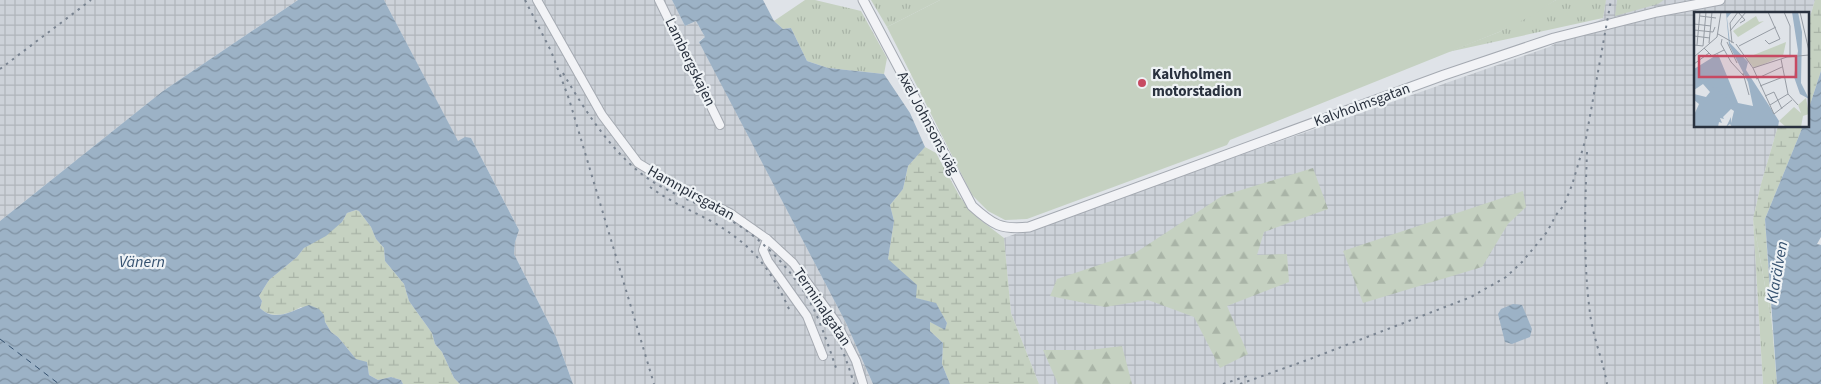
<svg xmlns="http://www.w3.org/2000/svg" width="1821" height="384" viewBox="0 0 1821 384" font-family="'Source Sans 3',sans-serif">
	<defs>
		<pattern id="industrial-grid" width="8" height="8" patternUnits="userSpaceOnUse" patternTransform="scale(1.25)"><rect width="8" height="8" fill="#cdd2d9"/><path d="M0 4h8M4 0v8" fill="none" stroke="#b0b5bb"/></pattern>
		<pattern id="grass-tufts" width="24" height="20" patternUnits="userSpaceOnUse" patternTransform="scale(1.25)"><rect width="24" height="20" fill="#c5d1c1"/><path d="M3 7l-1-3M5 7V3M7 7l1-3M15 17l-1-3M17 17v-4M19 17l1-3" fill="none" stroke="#a9b4a7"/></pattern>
		<pattern id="forest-firs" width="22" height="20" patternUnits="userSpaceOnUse" patternTransform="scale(1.25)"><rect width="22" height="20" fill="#c5d1c1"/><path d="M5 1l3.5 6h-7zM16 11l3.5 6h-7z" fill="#a9b4a7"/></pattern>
		<pattern id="wetland-marsh" width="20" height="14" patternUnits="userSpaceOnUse" patternTransform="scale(1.25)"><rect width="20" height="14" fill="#c5d1c1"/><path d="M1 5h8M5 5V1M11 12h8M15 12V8" fill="none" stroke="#a9b4a7"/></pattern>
		<pattern id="water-waves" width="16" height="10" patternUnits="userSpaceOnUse" patternTransform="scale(1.25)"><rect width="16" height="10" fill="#9cb2c6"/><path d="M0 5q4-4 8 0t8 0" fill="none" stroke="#7f91a2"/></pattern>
	</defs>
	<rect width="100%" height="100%" fill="#dfe3e8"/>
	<!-- industrial -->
	<g fill="url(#industrial-grid)">
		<polygon points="0,0 298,0 163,91 0,221"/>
		<polygon points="384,0 672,0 685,26 696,21 705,37 699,41 846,323 873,384 573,384 556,337 514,254 515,242 519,230 471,138 458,142"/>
		<polygon points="1606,0 1815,0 1807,27 1807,14 1695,14 1695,126 1778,126 1761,184 1753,219 1763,384 1039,384 1011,313 1004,238 1549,47 1603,18"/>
	</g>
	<!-- grass -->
	<g fill="url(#grass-tufts)">
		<polygon points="805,0 815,0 861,11 887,58 884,74 828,68 807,61 791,28 783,29 774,21"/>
		<polygon points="871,0 940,0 887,27"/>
		<polygon points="1556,0 1606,0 1603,18 1448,52 1499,32"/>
		<polygon points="1617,0 1664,0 1658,4 1615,16"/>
		<polygon points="1753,219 1772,325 1777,384 1763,384"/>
	</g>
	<!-- forest -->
	<g fill="url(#forest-firs)">
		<polygon points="1313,168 1328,209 1264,232 1257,255 1287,254 1289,282 1227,306 1248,354 1220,368 1194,317 1148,300 1105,307 1050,296 1057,279 1135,253 1222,196"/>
		<polygon points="1523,191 1526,207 1508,224 1482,267 1363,303 1343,251"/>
		<polygon points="1122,346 1132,384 1058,384 1043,350 1089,350"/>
	</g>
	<!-- wetland -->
	<g fill="url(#wetland-marsh)">
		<polygon points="1815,0 1821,0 1821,71 1807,114 1807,27"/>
		<polygon points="1778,126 1803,126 1765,219 1772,325 1753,219 1761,184"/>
		<polygon points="925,147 936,153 960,197 978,218 1004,238 1011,313 1039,384 950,384 942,364 943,343 930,331 930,322 945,329 947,323 936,304 916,298 888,259 894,221 890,205 903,189 908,166"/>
		<path d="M 356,210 L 359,211 L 371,227 L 376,239 L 384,248 L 385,261 L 404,284 L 409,301 L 432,333 L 435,344 L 442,352 L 454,378 L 460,384 L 403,384 L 401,380 L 391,377 L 378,380 L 369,375 L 367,363 L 356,359 L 338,337 L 331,332 L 325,322 L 301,307 C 288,314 272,320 260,308 L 262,301 L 259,296 L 269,280 L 297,257 L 304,248 L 342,222 L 347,213 Z"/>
	</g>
	<!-- garden -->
	<polygon fill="#c5d1c1" points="940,0 1556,0 1531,16 1499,32 1230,140 1227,145 1027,219 1005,220 988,211 972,195 887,27"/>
	<!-- water -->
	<g fill="url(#water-waves)">
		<path d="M 298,0 L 384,0 L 458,141 L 465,137 L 471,138 L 519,230 L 515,242 L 514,254 L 556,337 L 573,384 L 460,384 L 454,378 L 442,352 L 435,344 L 432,333 L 409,301 L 404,284 L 385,261 L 384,248 L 376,239 L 371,227 L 359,211 L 356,210 L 347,213 L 342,222 L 326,236 L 304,248 L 297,257 L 269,280 L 259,296 L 262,301 L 260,308 C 275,323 293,310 309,305 L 319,309 L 324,315 L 325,322 L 331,332 L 338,337 L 356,359 L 367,362 L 369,375 L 378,380 L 391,377 L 401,380 L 403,384 L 0,384 L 0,221 L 163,91 Z"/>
		<polygon points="672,0 763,0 774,21 783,29 791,28 807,61 828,68 884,74 910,113 925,147 908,166 903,189 890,205 894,221 888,259 917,285 916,298 936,303 947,323 945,330 930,322 930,331 943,343 942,364 950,384 873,384 846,323 699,42 705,37 696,21 685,26"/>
		<polygon points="1821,71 1821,237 1817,244 1821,245 1821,384 1777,384 1765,219 1803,126 1807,126 1807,114"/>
		<polygon points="1513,304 1522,305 1532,329 1530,337 1512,344 1505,342 1498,314 1501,309"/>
	</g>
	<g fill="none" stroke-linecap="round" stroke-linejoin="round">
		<!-- ferry -->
		<polyline stroke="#35516f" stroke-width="1" stroke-dasharray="6 5" stroke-linecap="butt" points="0,339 59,384"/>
		<defs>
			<g id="minor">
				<polyline points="537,0 602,115 638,163 681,189 730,213 767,239 763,250 768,261 807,316 823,356"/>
				<polyline points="659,0 720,125"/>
				<polyline points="767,239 793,263 836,322 856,361 863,384"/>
			</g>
			<path id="tertiary" d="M 863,0 L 972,206 C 993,225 1001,230 1029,227 L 1444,75 L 1554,38 L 1657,12 L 1720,0"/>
		</defs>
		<!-- minor casing -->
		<use href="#minor" stroke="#a5aab2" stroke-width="10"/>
		<!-- tertiary casing -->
		<use href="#tertiary" stroke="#a5aab2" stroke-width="11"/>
		<!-- minor -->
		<use href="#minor" stroke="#f2f3f6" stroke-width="8"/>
		<!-- tertiary -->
		<use href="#tertiary" stroke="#f2f3f6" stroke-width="9"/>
		<!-- rail -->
		<g stroke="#798390" stroke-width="2" stroke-dasharray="2.5 5" stroke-linecap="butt">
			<polyline points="525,0 551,51 569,99 654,384"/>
			<polyline points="0,69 91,0"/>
			<path d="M 563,73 C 584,109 607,145 639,172 C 667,194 700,203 730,220 C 765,240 800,278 816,314 C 824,332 830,350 836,368"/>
			<path d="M 1587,152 C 1585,206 1583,260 1590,313 C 1593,338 1603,360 1607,384"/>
			<path d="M 650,187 C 669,201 690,210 711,221 C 751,244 770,267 789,309"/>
			<path d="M 819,308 C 836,331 846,357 854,384"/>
			<polyline points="1223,384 1247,376"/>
			<polyline points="1240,384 1310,359 1471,297 1506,277 1522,262 1547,232 1556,215 1564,205 1572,185 1586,138 1611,0"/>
		</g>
	</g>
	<!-- markers -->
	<circle fill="#c74a62" stroke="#eef2f5" stroke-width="2" cx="1142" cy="83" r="5"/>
	<g text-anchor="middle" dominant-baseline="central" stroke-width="4.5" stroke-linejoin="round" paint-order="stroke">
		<!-- street labels -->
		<g font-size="15" fill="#29313e" stroke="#eef2f5">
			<text transform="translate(690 62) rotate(64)">Lambergskajen</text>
			<text transform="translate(1362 105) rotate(-20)">Kalvholmsgatan</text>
			<text transform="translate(928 123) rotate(62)">Axel Johnsons väg</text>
			<text transform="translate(691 193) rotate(29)">Hamnpirsgatan</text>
			<text transform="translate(822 307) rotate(56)">Terminalgatan</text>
		</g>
		<!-- poi labels -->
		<g font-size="15" font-weight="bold" fill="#29313e" stroke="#eef2f5" text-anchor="start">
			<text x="1152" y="74">Kalvholmen<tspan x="1152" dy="17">motorstadion</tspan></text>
		</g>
		<!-- water labels -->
		<g font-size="16" font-style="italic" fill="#35516f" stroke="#eef2f5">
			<text x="142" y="262">Vänern</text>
			<text transform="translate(1777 272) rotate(-80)">Klarälven</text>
		</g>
	</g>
	<!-- overview -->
	<g transform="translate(1694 12)">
		<rect width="115" height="115" fill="#dfe3e8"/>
		<path d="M 62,4 L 65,10 L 70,9 L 44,25 L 39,19 ZM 112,86 L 115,102 L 109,104 L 107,115 L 92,115 L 85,109 L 100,95 L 107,101 L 104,93 Z" fill="#c5d1c1"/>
		<path d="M 92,30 L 89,44 L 70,52 L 60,56 L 52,46 Z" fill="#c5d1c1"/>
		<path d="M 32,0 L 38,0 L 33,6 L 36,31 L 54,50 L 52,58 L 85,109 L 84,115 L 38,115 L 36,112 L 32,115 L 37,105 L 37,111 L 40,99 L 37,97 L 29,105 L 30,107 L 26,106 L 28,111 L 25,110 L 24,115 L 0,115 L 0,103 L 5,92 L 0,88 L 0,82 L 12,85 L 16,80 L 9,72 L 0,78 L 0,57 L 24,42 L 44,91 L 59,94 L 54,70 L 35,33 ZM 98,0 L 104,0 L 108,20 L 107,71 L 115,87 L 106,82 L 100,65 L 104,39 Z" fill="#9cb2c6"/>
		<path fill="none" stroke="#9cb2c6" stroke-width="2.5" d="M 0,59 L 39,89 L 50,115"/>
		<path fill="none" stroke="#969ca4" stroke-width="1" d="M 90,0 L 96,14 L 96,44M 106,0 L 115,39M 6,4 L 22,6M 0,12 L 17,14M 0,18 L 19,20 L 21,15M 36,19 L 52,0M 24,22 L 40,31M 0,24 L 16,26M 28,27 L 27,32 L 37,50 L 49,63M 71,28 L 75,32 L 86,27 L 74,0M 33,30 L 43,51M 15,31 L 18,0M 38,31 L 36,11 L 44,0 L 51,8 L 46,11M 42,32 L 59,56M 0,33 L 9,34 L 12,0M 3,33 L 6,0M 45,34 L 82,15M 10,36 L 18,44 L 30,38M 0,45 L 23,25 L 27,0M 87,47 L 94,82 L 104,93M 0,52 L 15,41M 59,56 L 80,102 L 98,88M 59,56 L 93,45 L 115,43M 49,61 L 55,83M 62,67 L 88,55M 66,74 L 89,65M 71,84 L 80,80 L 88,97M 76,93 L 94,82"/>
		<path fill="#c74a62" fill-opacity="0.15" stroke="#c74a62" stroke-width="2.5" d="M 5,44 L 102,44 L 102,65 L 5,65 Z"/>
		<rect width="115" height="115" fill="none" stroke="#29313e" stroke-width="2.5"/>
	</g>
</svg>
